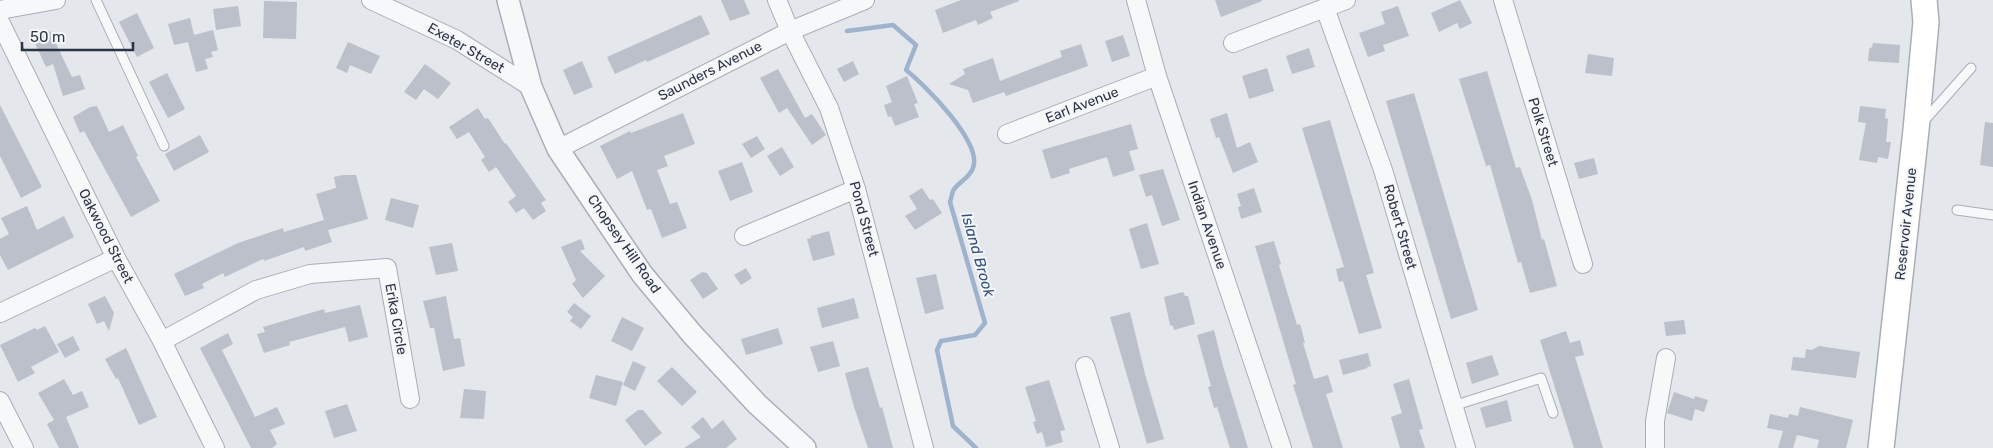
<svg xmlns="http://www.w3.org/2000/svg" width="1993" height="448" viewBox="0 0 1993 448" font-family="Rubik,sans-serif">
	<rect width="100%" height="100%" fill="#e4e7ec"/>
	<g fill="none" stroke-linecap="round" stroke-linejoin="round">
		<!-- stream -->
		<path stroke="#9fb4cc" stroke-width="4.5" d="M 847,31 L 893,25 L 916,45 L 906,70 C 925,85 983,143 973,168 C 969,179 958,182 953,191 C 952,194 951,199 950,202 L 985,323 L 975,335 L 941,341 L 937,350 L 953,426 L 976,448"/>
	</g>
	<!-- building -->
	<g fill="#bbc0ca">
		<polygon points="721,0 744,0 750,14 730,21"/>
		<polygon points="961,0 1019,0 1019,1 990,12 993,18 978,25 976,20 943,33 935,10"/>
		<polygon points="1215,0 1262,0 1262,1 1221,17"/>
		<polygon points="1460,0 1472,23 1460,29 1457,23 1439,32 1431,13"/>
		<polygon points="264,1 297,2 296,39 263,38"/>
		<polygon points="238,6 241,26 216,30 213,9"/>
		<polygon points="1398,6 1409,36 1383,45 1385,51 1368,57 1359,33 1385,24 1381,12"/>
		<polygon points="137,13 154,48 137,57 119,22"/>
		<polygon points="701,15 710,34 647,62 646,60 615,74 607,57"/>
		<polygon points="190,18 194,35 213,30 218,50 211,52 213,57 205,59 208,69 196,72 188,42 174,45 168,24"/>
		<polygon points="50,31 72,77 80,75 85,89 63,96 53,64 46,67 33,39"/>
		<polygon points="1123,35 1130,56 1112,62 1105,41"/>
		<polygon points="348,42 380,56 371,74 350,65 347,73 336,68"/>
		<polygon points="1873,43 1900,45 1899,63 1868,61 1869,49 1872,47"/>
		<polygon points="1081,44 1088,66 1006,96 1004,92 973,103 968,90 949,84 965,74 963,69 993,58 1000,81 1062,57 1060,51"/>
		<polygon points="1309,48 1315,67 1292,74 1286,56"/>
		<polygon points="1588,54 1614,58 1612,76 1585,73"/>
		<polygon points="582,61 593,87 574,95 563,70"/>
		<polygon points="853,61 859,74 844,82 837,69"/>
		<polygon points="425,64 451,83 438,99 424,89 416,100 404,92"/>
		<polygon points="1267,68 1274,91 1249,99 1242,76"/>
		<polygon points="778,69 805,118 812,114 826,135 812,145 787,108 779,113 760,78"/>
		<polygon points="1487,71 1516,168 1520,167 1532,200 1542,240 1544,239 1557,286 1530,293 1521,262 1518,263 1490,165 1486,166 1459,79"/>
		<polygon points="167,73 185,109 168,118 149,82"/>
		<polygon points="907,76 918,103 914,104 919,117 895,126 891,116 888,117 884,105 892,102 886,86"/>
		<polygon points="1414,93 1478,310 1451,319 1386,101"/>
		<polygon points="0,105 42,187 21,198 0,156"/>
		<polygon points="97,106 109,132 123,125 138,156 136,157 160,201 131,217 84,131 80,133 73,117 90,107"/>
		<polygon points="1860,106 1886,109 1885,118 1888,119 1886,142 1891,142 1888,159 1878,157 1877,163 1859,160 1866,123 1858,122"/>
		<polygon points="478,108 485,119 488,118 505,144 506,143 546,200 541,203 546,211 533,220 524,208 516,213 508,202 516,196 496,167 489,172 481,160 485,157 469,132 457,139 449,127"/>
		<polygon points="683,113 695,144 664,156 668,166 657,170 670,204 677,202 687,228 662,238 651,209 647,210 632,171 617,179 600,146 630,131 631,133"/>
		<polygon points="1227,113 1237,148 1250,142 1258,162 1233,173 1219,137 1216,138 1210,119"/>
		<polygon points="1330,120 1374,273 1366,275 1382,328 1359,334 1343,281 1339,282 1336,269 1344,267 1302,128"/>
		<polygon points="1985,122 1993,123 1993,167 1980,165"/>
		<polygon points="1131,124 1138,149 1129,151 1135,170 1113,177 1107,157 1069,169 1070,173 1051,179 1042,150"/>
		<polygon points="200,135 209,152 174,171 165,154"/>
		<polygon points="757,136 765,149 751,158 742,144"/>
		<polygon points="782,147 794,167 780,176 767,156"/>
		<polygon points="1594,158 1598,174 1579,179 1574,163"/>
		<polygon points="742,162 753,192 730,201 718,171"/>
		<polygon points="1163,169 1180,220 1162,226 1152,195 1146,197 1139,175"/>
		<polygon points="343,175 356,175 368,219 328,230 332,242 305,251 304,247 264,261 263,259 225,277 223,273 202,284 204,288 185,296 174,274 238,243 283,228 284,232 324,220 316,194 336,188 334,177"/>
		<polygon points="922,188 930,200 933,199 942,213 915,230 905,216 917,209 909,196"/>
		<polygon points="1254,188 1262,212 1241,219 1238,207 1241,206 1237,194"/>
		<polygon points="391,198 419,205 413,228 385,220"/>
		<polygon points="27,206 37,230 64,216 74,237 8,270 0,255 0,239 9,234 1,218"/>
		<polygon points="1147,223 1159,264 1141,269 1129,229"/>
		<polygon points="829,231 835,255 813,261 807,239 811,238 811,236"/>
		<polygon points="581,239 585,249 580,251 605,276 583,298 572,284 576,280 561,247"/>
		<polygon points="1274,241 1281,264 1279,265 1297,325 1300,324 1302,331 1305,343 1303,343 1314,379 1328,375 1333,392 1326,394 1343,448 1313,448 1293,385 1296,384 1255,246"/>
		<polygon points="452,243 458,271 436,275 429,247"/>
		<polygon points="746,268 752,278 741,285 734,275"/>
		<polygon points="702,272 707,273 718,289 703,299 690,280"/>
		<polygon points="936,274 944,309 925,314 916,278"/>
		<polygon points="1183,292 1185,296 1188,296 1195,324 1174,330 1173,326 1170,325 1164,297"/>
		<polygon points="105,296 114,313 109,331 104,321 97,324 88,304"/>
		<polygon points="446,296 454,339 460,338 465,366 443,371 434,328 430,328 423,301"/>
		<polygon points="854,298 859,318 822,328 817,308"/>
		<polygon points="574,303 591,316 581,329 570,321 573,317 567,312"/>
		<polygon points="360,305 368,337 349,342 345,327 289,342 290,345 264,353 257,334 265,332 263,327 324,309 325,313"/>
		<polygon points="1130,312 1145,374 1164,439 1147,444 1110,317"/>
		<polygon points="622,317 644,328 632,351 611,341"/>
		<polygon points="1684,320 1686,334 1666,336 1664,322"/>
		<polygon points="45,326 59,352 31,367 35,373 18,382 0,345 35,328 37,330"/>
		<polygon points="778,328 783,344 746,355 741,339"/>
		<polygon points="1214,330 1223,366 1248,448 1230,448 1217,407 1214,408 1208,387 1211,386 1197,335"/>
		<polygon points="1566,331 1570,343 1580,340 1584,355 1575,357 1603,448 1574,448 1560,404 1540,340"/>
		<polygon points="228,333 233,344 222,350 255,417 277,407 285,424 270,430 277,444 272,448 251,448 200,348"/>
		<polygon points="73,336 80,350 65,358 57,344"/>
		<polygon points="833,341 840,366 818,372 810,347"/>
		<polygon points="1819,346 1860,352 1856,378 1791,370 1793,357 1805,358 1806,349 1812,350"/>
		<polygon points="126,348 157,417 139,425 118,378 116,379 105,359"/>
		<polygon points="1368,353 1371,366 1367,367 1368,368 1343,375 1339,360"/>
		<polygon points="1492,355 1499,375 1472,384 1466,363"/>
		<polygon points="633,361 646,367 635,391 623,385"/>
		<polygon points="672,367 697,392 682,406 657,381"/>
		<polygon points="868,367 880,408 882,407 893,448 868,448 854,407 845,373"/>
		<polygon points="596,375 623,382 616,406 589,398"/>
		<polygon points="64,379 73,395 82,391 89,407 66,417 79,448 59,448 47,424 54,420 38,393"/>
		<polygon points="1409,379 1423,429 1419,430 1425,448 1400,448 1391,417 1402,413 1393,384"/>
		<polygon points="1049,380 1065,430 1060,431 1063,442 1046,447 1042,432 1037,434 1033,422 1036,421 1025,387"/>
		<polygon points="464,389 486,391 484,419 460,418"/>
		<polygon points="1674,392 1694,399 1695,396 1708,400 1704,412 1695,409 1692,421 1667,413"/>
		<polygon points="1507,400 1512,421 1486,428 1480,408"/>
		<polygon points="347,404 357,431 334,438 325,411"/>
		<polygon points="1800,407 1853,420 1846,448 1817,448 1819,440 1797,435 1793,448 1778,448 1783,431 1767,428 1770,414 1788,418 1789,414 1798,416"/>
		<polygon points="638,410 643,410 662,433 645,446 625,420"/>
		<polygon points="703,417 712,429 723,420 737,439 726,448 684,448 701,437 691,427"/>
	</g>
	<g fill="none" stroke-linecap="round" stroke-linejoin="round">
		<defs>
			<g id="service">
				<polyline points="96,0 164,146"/>
				<polyline points="1923,122 1971,68"/>
				<polyline points="1957,210 1993,215"/>
				<polyline points="1453,406 1541,378 1553,413"/>
			</g>
			<g id="minor">
				<polyline points="371,0 457,40 531,87"/>
				<polyline points="777,0 790,31 829,108 856,189 924,448"/>
				<polyline points="1136,0 1157,76 1282,448"/>
				<polyline points="1503,0 1583,264"/>
				<polyline points="1325,8 1383,170 1466,448"/>
				<polyline points="0,10 56,0"/>
				<polyline points="0,22 116,258 162,341 215,448"/>
				<polyline points="1233,43 1346,0"/>
				<polyline points="1007,134 1157,76"/>
				<polyline points="558,149 790,31 865,0"/>
				<polyline points="744,236 856,189"/>
				<polyline points="0,313 116,258"/>
				<polyline points="162,341 256,290 310,274 387,268 410,399"/>
				<polyline points="1085,366 1110,448"/>
				<polyline points="0,401 24,448"/>
				<polyline points="1655,448 1655,421 1666,358"/>
			</g>
			<polyline id="tertiary" points="508,0 531,87 558,149 642,274 692,334 757,404 805,448"/>
			<polyline id="secondary" points="1881,448 1916,130 1926,22 1924,0"/>
		</defs>
		<!-- service casing -->
		<use href="#service" stroke="#a9aeb7" stroke-width="11"/>
		<!-- minor casing -->
		<use href="#minor" stroke="#a9aeb7" stroke-width="20"/>
		<!-- tertiary casing -->
		<use href="#tertiary" stroke="#a9aeb7" stroke-width="24"/>
		<!-- secondary casing -->
		<use href="#secondary" stroke="#a9aeb7" stroke-width="28"/>
		<!-- service -->
		<use href="#service" stroke="#f7f8fa" stroke-width="9"/>
		<!-- minor -->
		<use href="#minor" stroke="#f7f8fa" stroke-width="18"/>
		<!-- tertiary -->
		<use href="#tertiary" stroke="#f7f8fa" stroke-width="21"/>
		<!-- secondary -->
		<use href="#secondary" stroke="#fff" stroke-width="25"/>
	</g>
	<g text-anchor="middle" dominant-baseline="central" stroke-width="4" stroke-linejoin="round" paint-order="stroke">
		<!-- street labels -->
		<g font-size="14" fill="#2b3445" stroke="#f4f6f9">
			<text transform="translate(466 48) rotate(30)">Exeter Street</text>
			<text transform="translate(710 71) rotate(-27)">Saunders Avenue</text>
			<text transform="translate(1082 105) rotate(-21)">Earl Avenue</text>
			<text transform="translate(1543 132) rotate(73)">Polk Street</text>
			<text transform="translate(864 219) rotate(75)">Pond Street</text>
			<text transform="translate(1906 224) rotate(-84)">Reservoir Avenue</text>
			<text transform="translate(1207 225) rotate(71)">Indian Avenue</text>
			<text transform="translate(1400 227) rotate(74)">Robert Street</text>
			<text transform="translate(106 236) rotate(63)">Oakwood Street</text>
			<text transform="translate(624 244) rotate(55)">Chopsey Hill Road</text>
			<text transform="translate(396 319) rotate(80)">Erika Circle</text>
		</g>
		<!-- water labels -->
		<g font-size="15" font-style="italic" fill="#34527a" stroke="#f4f6f9">
			<text transform="translate(978 255) rotate(74)">Island Brook</text>
		</g>
	</g>
	<!-- scale -->
	<path d="M22 42v8h111v-8" fill="none" stroke="#2b3445" stroke-width="2.5"/>
	<text x="30" y="42" font-size="15" fill="#2b3445" stroke="#f4f6f9" stroke-width="4" paint-order="stroke">50 m</text>
</svg>
